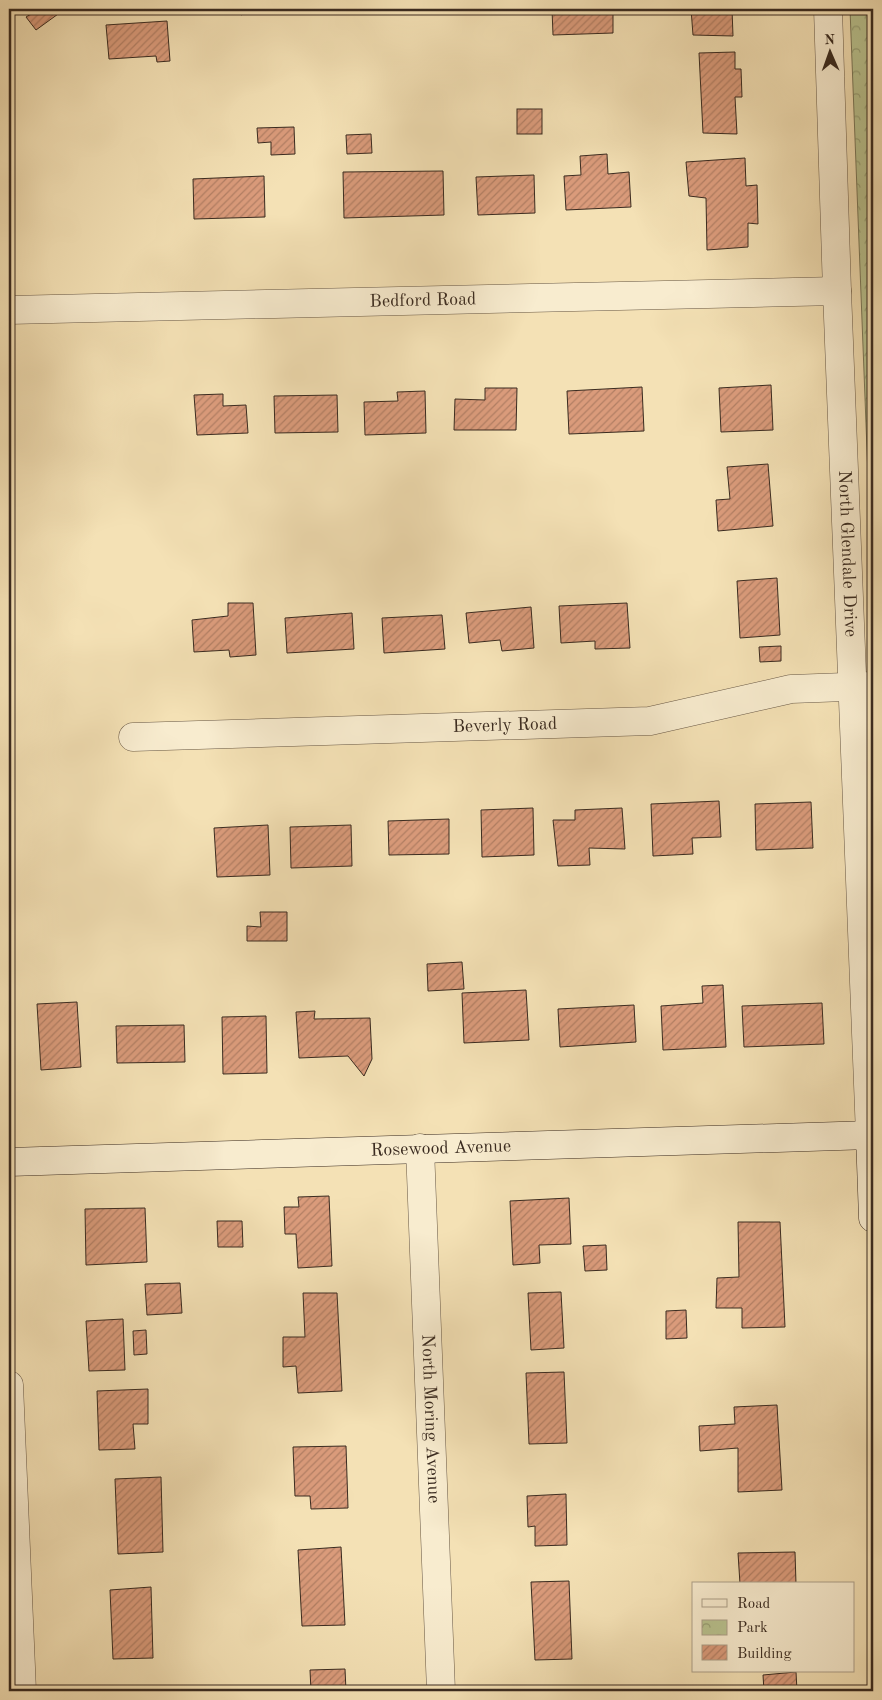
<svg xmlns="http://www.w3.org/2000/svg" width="882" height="1700" viewBox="0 0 882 1700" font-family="'Old Standard TT',serif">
	<defs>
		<pattern id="park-crowns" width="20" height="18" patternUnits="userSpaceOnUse" patternTransform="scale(1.25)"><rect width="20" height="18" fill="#b9c390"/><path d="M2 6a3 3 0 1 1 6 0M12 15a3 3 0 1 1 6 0" fill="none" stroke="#979f75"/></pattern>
		<pattern id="building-hatch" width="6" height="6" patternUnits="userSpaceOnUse" patternTransform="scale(1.25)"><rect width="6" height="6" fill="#da9b7b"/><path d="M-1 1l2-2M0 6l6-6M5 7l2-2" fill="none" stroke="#b27f64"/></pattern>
	</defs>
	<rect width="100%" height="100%" fill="#f4e1b5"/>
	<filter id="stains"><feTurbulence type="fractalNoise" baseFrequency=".004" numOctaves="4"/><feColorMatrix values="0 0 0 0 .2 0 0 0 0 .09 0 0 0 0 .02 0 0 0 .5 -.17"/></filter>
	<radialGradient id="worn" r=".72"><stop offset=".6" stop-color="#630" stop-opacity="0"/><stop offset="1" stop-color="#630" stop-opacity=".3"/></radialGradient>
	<!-- park -->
	<polygon fill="url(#park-crowns)" stroke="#7a7758" points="850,9 873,9 873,605"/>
	<!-- building -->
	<g fill="url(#building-hatch)" stroke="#3a2b20">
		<polygon points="32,9 65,9 36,30 26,17 34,12"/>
		<polygon points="231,9 246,9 242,15"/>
		<polygon points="552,9 613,9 613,33 553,35"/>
		<polygon points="691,9 732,9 733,36 693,35"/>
		<polygon points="167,21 170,61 157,62 156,56 109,59 106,25"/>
		<polygon points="735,52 735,69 741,69 742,97 735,97 737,134 703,133 699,53"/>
		<rect x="517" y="109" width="25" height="25"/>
		<polygon points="294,127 295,154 271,155 271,142 258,143 257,128"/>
		<polygon points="371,134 372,153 347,154 346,135"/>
		<polygon points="607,154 608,174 629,172 631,207 566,210 564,176 581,175 580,156"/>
		<polygon points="745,158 746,186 757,185 758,224 748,223 748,247 707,250 706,198 689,196 686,162"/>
		<polygon points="443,171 444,215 344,218 343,172"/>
		<polygon points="534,175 535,213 478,215 476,177"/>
		<polygon points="264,176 265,217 194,219 193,179"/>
		<polygon points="771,385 773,430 721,432 719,388"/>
		<polygon points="642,387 644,431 569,434 567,391"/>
		<polygon points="485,388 517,388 516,430 454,430 455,399 485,400"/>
		<polygon points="425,391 426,433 365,435 364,402 398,401 397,392"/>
		<polygon points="223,394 223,406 246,405 248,433 197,435 194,395"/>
		<polygon points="337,395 338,432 275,433 274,396"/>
		<polygon points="768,464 773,526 718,531 716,500 730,499 727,467"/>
		<polygon points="777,578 780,635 740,638 737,581"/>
		<polygon points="228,603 253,603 256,655 230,657 229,650 194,652 192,620 228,616"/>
		<polygon points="627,603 630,648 595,649 595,641 561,643 559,606"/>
		<polygon points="531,607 534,648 502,651 500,640 469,643 466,613"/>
		<polygon points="352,613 354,649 287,653 285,618"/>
		<polygon points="442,615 445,649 384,653 382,618"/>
		<polygon points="781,646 781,661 760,662 759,647"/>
		<polygon points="719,801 721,837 692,838 693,854 653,856 651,804"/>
		<polygon points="811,802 813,848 756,850 755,804"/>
		<polygon points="533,808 534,855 482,857 481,810"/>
		<polygon points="622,808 625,849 589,848 590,865 558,866 553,820 575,820 575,810"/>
		<polygon points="449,819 449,854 389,855 388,821"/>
		<polygon points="268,825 270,875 217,877 214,828"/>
		<polygon points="351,825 352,866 291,868 290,827"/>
		<polygon points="260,912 287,912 287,941 247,941 247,926 261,927"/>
		<polygon points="462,962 464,989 428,991 427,964"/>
		<polygon points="723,985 726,1047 663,1050 661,1006 703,1003 702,986"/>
		<polygon points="526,990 529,1040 464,1043 462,993"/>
		<polygon points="77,1002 81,1067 41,1070 37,1004"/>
		<polygon points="822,1003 824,1044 744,1047 742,1006"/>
		<polygon points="634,1005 636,1042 560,1047 558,1009"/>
		<polygon points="315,1011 314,1019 370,1018 372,1059 364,1076 348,1056 299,1058 296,1012"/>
		<polygon points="266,1016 267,1073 223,1074 222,1017"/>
		<polygon points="184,1025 185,1062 117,1063 116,1026"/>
		<polygon points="329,1196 332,1266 298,1268 296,1234 285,1234 284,1207 299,1207 298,1197"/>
		<polygon points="569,1198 571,1244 539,1245 540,1263 513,1265 510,1201"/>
		<polygon points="145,1208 147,1262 86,1265 85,1209"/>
		<polygon points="217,1221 242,1221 243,1247 218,1247"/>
		<polygon points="738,1222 780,1222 785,1327 742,1328 742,1308 716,1308 717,1278 739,1277"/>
		<polygon points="606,1245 607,1270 585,1271 583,1246"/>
		<polygon points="180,1283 182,1313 147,1315 145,1284"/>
		<polygon points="561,1292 564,1348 531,1350 528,1293"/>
		<polygon points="303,1293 337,1293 342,1391 298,1393 296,1366 283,1367 283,1337 305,1337"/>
		<polygon points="686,1310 687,1338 666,1339 666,1311"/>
		<polygon points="123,1319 125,1370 89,1371 86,1321"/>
		<polygon points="146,1330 147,1354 134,1355 133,1331"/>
		<polygon points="564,1372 567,1443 529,1444 526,1373"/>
		<polygon points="148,1389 148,1424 133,1424 135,1449 99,1450 97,1391"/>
		<polygon points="777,1405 782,1490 738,1492 738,1448 700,1451 699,1426 735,1424 734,1407"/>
		<polygon points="346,1446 348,1508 311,1509 310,1496 295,1496 293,1447"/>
		<polygon points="161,1477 163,1552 118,1554 115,1479"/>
		<polygon points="566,1494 567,1545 535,1546 535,1526 528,1527 527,1496"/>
		<polygon points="341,1547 345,1625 302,1626 298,1550"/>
		<polygon points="795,1552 796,1584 740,1584 738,1553"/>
		<polygon points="569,1581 572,1659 535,1660 531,1582"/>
		<polygon points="151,1587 153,1658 113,1659 110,1590"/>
		<polygon points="345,1669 346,1691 311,1691 310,1670"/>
		<polygon points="796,1672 797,1691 764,1691 763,1675"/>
	</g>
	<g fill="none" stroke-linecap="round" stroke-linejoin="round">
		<defs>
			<g id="street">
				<path id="s1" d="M 828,9 L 837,291 L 870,1135 L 873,1135"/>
				<path id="s2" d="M 9,310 L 837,291"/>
				<path id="s3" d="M 133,737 L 650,721 L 791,689 L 873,686"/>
				<path id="s4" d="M 420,1148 L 441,1691"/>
				<polyline points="9,1385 22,1691"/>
			</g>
			<g id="secondary">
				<path id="s5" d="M 9,1162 L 870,1135 L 873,1218"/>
			</g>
		</defs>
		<!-- street casing -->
		<use href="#street" stroke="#685845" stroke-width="29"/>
		<!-- secondary casing -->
		<use href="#secondary" stroke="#3a2b20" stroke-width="29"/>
		<!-- street -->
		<use href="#street" stroke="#f8eccf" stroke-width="28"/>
		<!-- secondary -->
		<use href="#secondary" stroke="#f8eccf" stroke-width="28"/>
	</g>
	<g text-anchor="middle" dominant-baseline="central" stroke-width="4" stroke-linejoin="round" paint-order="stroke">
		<!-- street labels -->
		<g font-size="18" fill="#3a2b20" stroke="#f8eccf">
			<text stroke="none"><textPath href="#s2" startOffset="414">Bedford Road</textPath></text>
			<text stroke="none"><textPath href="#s1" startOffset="545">North Glendale Drive</textPath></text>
			<text stroke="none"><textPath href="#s3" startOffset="372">Beverly Road</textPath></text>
			<text stroke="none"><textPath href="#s5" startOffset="432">Rosewood Avenue</textPath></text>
			<text stroke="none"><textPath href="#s4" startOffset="271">North Moring Avenue</textPath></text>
		</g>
	</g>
	<!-- margin -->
	<rect width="882" height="1700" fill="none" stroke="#f4e1b5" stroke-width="30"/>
	<rect x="10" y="10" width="862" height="1680" fill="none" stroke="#3a2b20" stroke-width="2.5"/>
	<rect x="15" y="15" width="852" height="1670" fill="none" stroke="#3a2b20"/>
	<!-- legend -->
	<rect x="692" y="1582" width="162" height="90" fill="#f8eccf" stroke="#ac9f89"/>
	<rect x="702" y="1599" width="25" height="8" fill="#f8eccf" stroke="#ac9f89"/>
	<text x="737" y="1608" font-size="15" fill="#3a2b20">Road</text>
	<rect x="702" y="1620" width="25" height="15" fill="url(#park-crowns)" stroke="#ac9f89"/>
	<text x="737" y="1632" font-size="15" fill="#3a2b20">Park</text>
	<rect x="702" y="1645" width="25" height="15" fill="url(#building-hatch)" stroke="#ac9f89"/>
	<text x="737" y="1658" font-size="15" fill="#3a2b20">Building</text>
	<!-- north arrow -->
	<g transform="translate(830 52) rotate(358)" stroke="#f8eccf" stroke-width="4" paint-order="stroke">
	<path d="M0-4L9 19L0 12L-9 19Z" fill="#3a2b20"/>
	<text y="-8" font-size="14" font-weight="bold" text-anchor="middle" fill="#3a2b20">N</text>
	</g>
	<rect width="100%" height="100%" filter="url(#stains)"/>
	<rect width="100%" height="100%" fill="url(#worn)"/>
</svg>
